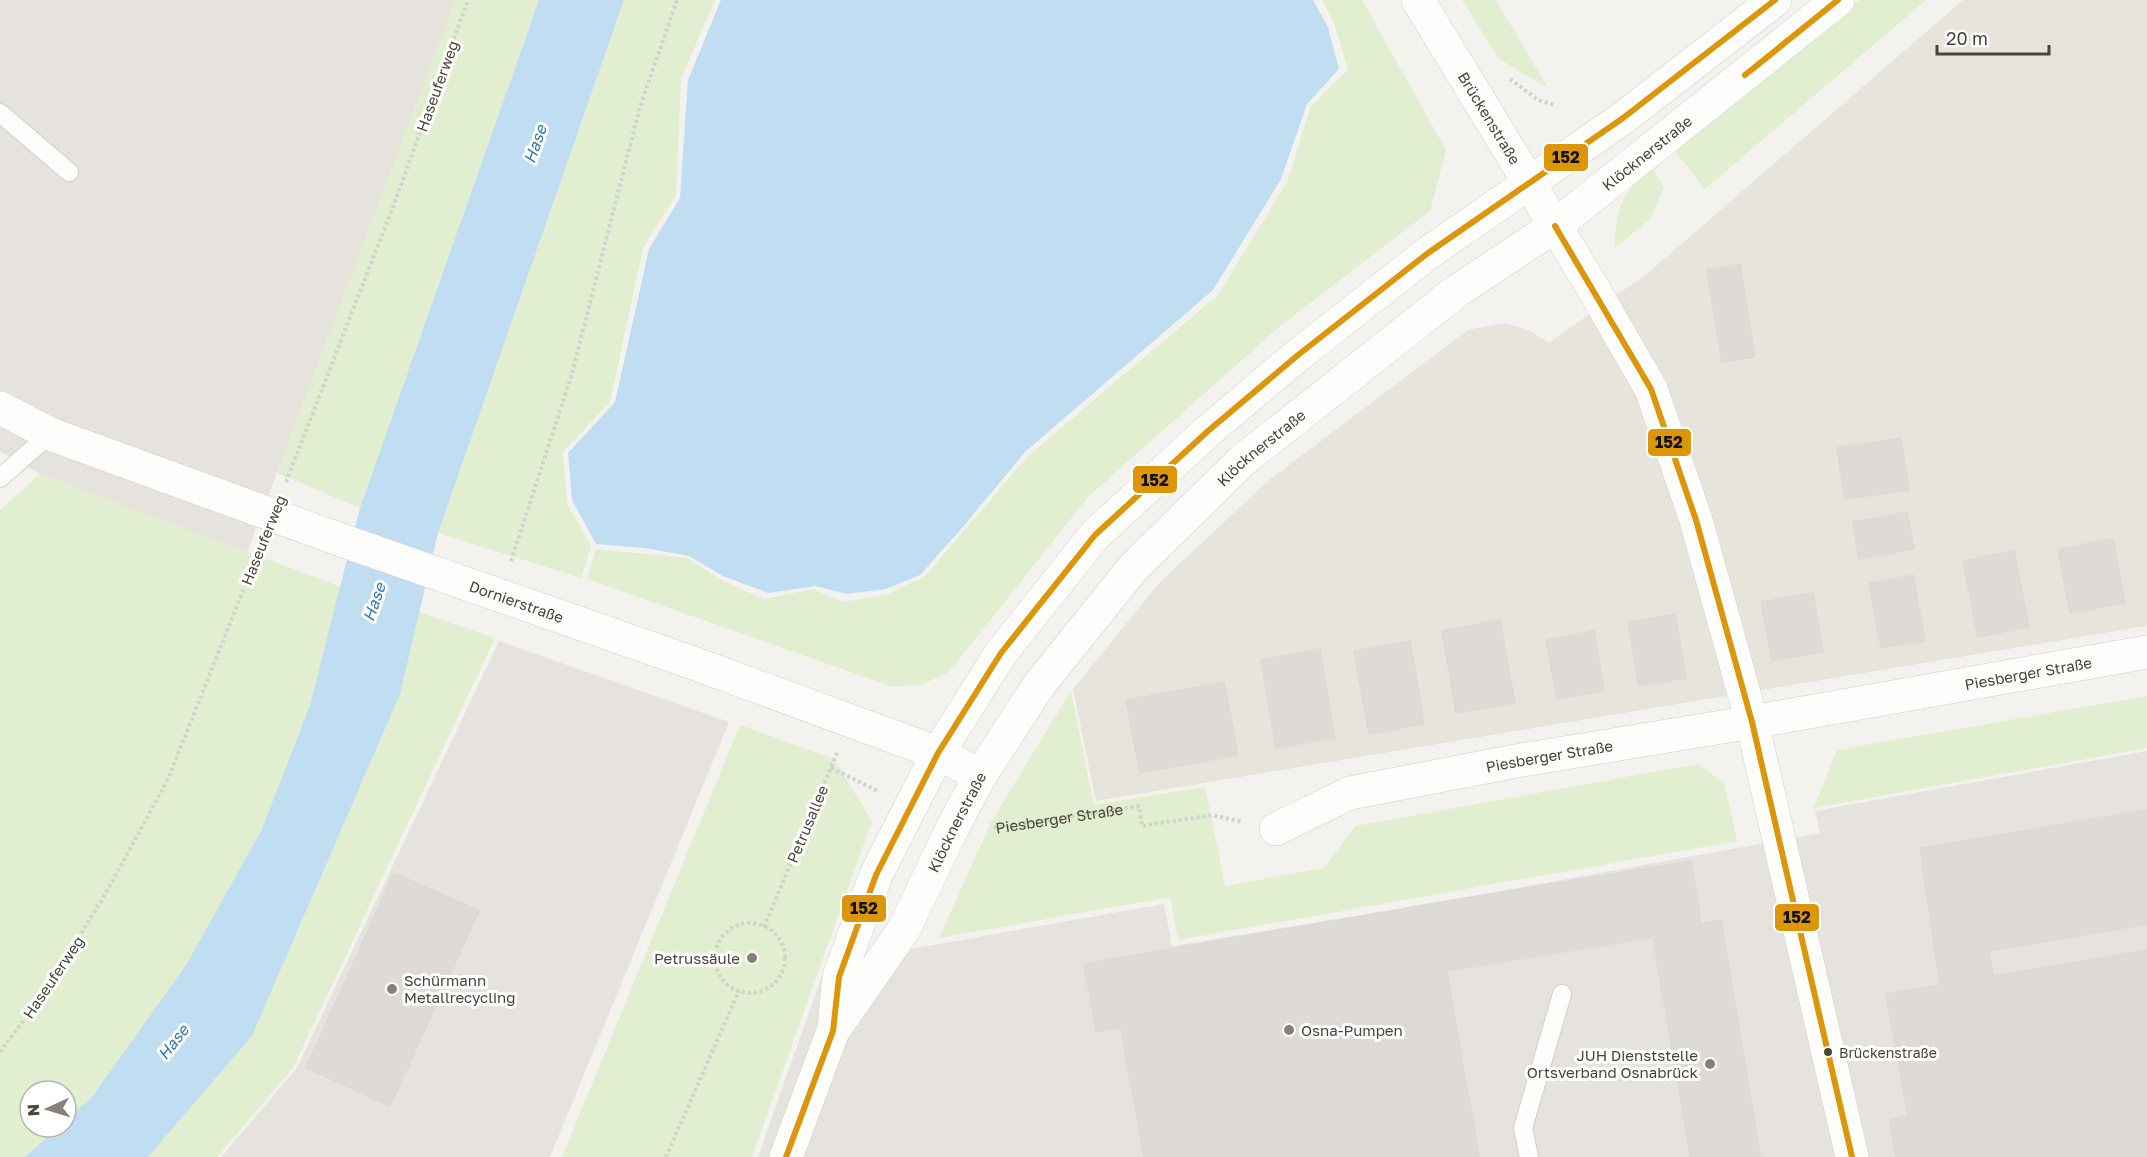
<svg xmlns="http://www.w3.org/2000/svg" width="2147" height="1157" viewBox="0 0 2147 1157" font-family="'Golos Text',sans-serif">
	<rect width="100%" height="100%" fill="#f4f2ee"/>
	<!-- residential -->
	<polygon fill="#e7e4dc" points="1963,0 2147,0 2147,626 1096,801 1073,689 1160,582 1268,481 1468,330 1505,323 1529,330 1549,343 1649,272"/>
	<!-- industrial -->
	<g fill="#e6e2de">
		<polygon points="0,0 452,0 455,2 247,552 40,474 0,451"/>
		<polygon points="499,641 729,722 550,1157 221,1157 297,1068"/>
		<polygon points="2147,751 2147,1157 758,1157 826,964 1164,904 1172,946 1435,903 1820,833 1815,811"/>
	</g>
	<!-- green -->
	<g fill="#e1eecf">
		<polygon points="452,0 539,0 360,508 277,473 454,2"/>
		<polygon points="624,0 715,0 681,79 676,195 643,248 610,402 563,452 567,504 591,546 581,578 438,533"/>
		<polygon points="1322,0 1362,0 1446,150 1430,211 1279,327 1088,497 949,672 923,684 893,687 587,579 596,549 687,558 723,581 764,599 813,589 842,602 886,595 925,576 1028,456 1218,295 1287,182 1311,106 1348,69 1334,23"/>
		<polygon points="1462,0 1496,0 1548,88 1499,59"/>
		<polygon points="1859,0 1926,0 1705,189 1674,150"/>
		<path d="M 1652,167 L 1664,187 L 1650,219 L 1615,248 C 1615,208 1622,193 1652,167 Z"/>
		<polygon points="40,474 341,587 310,705 262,829 186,965 92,1097 66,1120 66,1091 30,1091 30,1127 59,1127 25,1157 0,1157 0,510"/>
		<polygon points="419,612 495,638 293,1068 217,1157 148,1157 252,1036 400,694"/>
		<polygon points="1071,691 1094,805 1205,787 1225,886 1324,868 1355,826 1698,764 1724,783 1737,841 1178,940 1170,897 939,938 991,822"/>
		<polygon points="2147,696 2147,748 1814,808 1837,750"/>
		<polygon points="740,725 834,759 872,821 752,1157 562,1157"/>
	</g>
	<!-- water -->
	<g fill="#c0ddf1">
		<polygon points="539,0 624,0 438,533 400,694 252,1036 148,1157 25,1157 59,1127 66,1127 66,1120 92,1097 186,965 262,829 310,705 360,508"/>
		<polygon points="721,0 1313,0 1328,27 1339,69 1307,104 1281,179 1213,290 1025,452 962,528 920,575 886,589 846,594 816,586 768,593 723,576 689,556 645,548 596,544 572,500 568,453 615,402 649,249 680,198 688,80"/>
	</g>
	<!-- building -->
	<g fill="#dedbd6" stroke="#dcd9d4" stroke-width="1.5">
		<polygon points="1740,264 1755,357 1722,362 1707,270"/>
		<polygon points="1901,438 1909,490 1845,499 1837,448"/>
		<polygon points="1907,512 1914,549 1859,559 1853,522"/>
		<polygon points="2113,539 2125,603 2070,613 2058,549"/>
		<polygon points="2014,551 2029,627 1978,637 1963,561"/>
		<polygon points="1913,575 1925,641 1881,648 1869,583"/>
		<polygon points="1813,593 1823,652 1772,661 1761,602"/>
		<polygon points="1675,614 1686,678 1639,686 1628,622"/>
		<polygon points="1500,620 1515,703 1456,713 1442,631"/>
		<polygon points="1594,631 1604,691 1557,699 1546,640"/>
		<polygon points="1410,641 1424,724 1369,734 1354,651"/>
		<polygon points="1320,649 1335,738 1276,748 1261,660"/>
		<polygon points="1224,682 1238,755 1140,773 1126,700"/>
		<polygon points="2147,810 2147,924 1989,951 1993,976 2147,950 2147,1157 1896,1157 1889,1120 1908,1115 1886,994 1940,985 1920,848"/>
		<polygon points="1691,861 1701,924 1721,920 1760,1157 1690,1157 1653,937 1447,971 1435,903"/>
		<polygon points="394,873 479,911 390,1106 306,1068"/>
		<polygon points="1435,903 1479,1157 1144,1157 1121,1028 1096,1032 1084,964"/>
	</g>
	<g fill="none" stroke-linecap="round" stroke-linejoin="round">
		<defs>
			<g id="service">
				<polyline points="0,113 69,172"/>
				<polyline points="0,478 50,434"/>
				<polyline points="1529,1157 1523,1128 1562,994"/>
			</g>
			<g id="minor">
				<path id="s2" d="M 1418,0 L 1590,283 L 1651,389 L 1696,520 L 1752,722 L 1852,1157"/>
				<path id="s3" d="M 0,408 L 50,434 L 341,540 L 696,664 L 938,753 L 980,776"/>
				<path id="s4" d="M 1276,829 L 1350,793 L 1516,761 L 1752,722 L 2147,652"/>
				<polyline points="834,1027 839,977 876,875 938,753 1001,653 1095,535 1208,431 1298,355 1428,253 1623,118 1775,0"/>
				<path id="s5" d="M 786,1157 L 833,1031 L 904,929 L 953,827 L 980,776 L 1039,685 L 1133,568 L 1243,460 L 1457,291 L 1555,226 L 1838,0"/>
			</g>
		</defs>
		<!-- service casing -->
		<use href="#service" stroke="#d2d0cb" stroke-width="20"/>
		<!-- minor casing -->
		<use href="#minor" stroke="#d2d0cb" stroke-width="34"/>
		<!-- path -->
		<g stroke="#d3d2cc" stroke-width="4" stroke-dasharray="3 3" stroke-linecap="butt">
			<polyline points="1510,79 1538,100 1555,105"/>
			<polyline points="286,482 393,207 468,0"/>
			<polyline points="511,561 571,377 640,107 677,0"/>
			<polyline points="831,768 878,791"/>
			<path id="s1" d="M 994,828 L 1139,806 L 1142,826 L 1212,815 L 1243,822"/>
			<circle cx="750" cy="958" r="35"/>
			<polyline points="764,927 837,753"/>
			<polyline points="0,1052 50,985 107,891 168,779 260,548"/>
			<polyline points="666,1157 739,991"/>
		</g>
		<!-- service -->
		<use href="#service" stroke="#fdfdfc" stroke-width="18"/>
		<!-- minor -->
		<use href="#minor" stroke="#fdfdfc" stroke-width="33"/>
		<defs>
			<g id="bus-1">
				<polyline points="1745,75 1838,0"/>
				<polyline points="1555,226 1651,389 1696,520 1752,722 1852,1157"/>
				<polyline points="786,1157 833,1031 839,977 876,875 938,753 1001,653 1095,535 1208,431 1298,355 1428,253 1623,118 1775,0"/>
			</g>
		</defs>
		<!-- bus-1 casing -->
		<use href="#bus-1" stroke="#fff" stroke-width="10"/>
		<!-- bus-1 -->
		<use href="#bus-1" stroke="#dd9609" stroke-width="6"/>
	</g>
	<!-- markers -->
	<g fill="#868178" stroke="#fff" stroke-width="2">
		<circle cx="752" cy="958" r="6"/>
		<circle cx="392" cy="989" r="6"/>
		<circle cx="1289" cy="1030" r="6"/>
		<circle cx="1710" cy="1064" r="6"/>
	</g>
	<circle fill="#4b4439" stroke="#fff" stroke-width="2" cx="1828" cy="1052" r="5"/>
	<g text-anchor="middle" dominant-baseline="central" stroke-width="6" stroke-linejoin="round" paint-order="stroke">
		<!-- bus labels -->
		<g font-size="14" fill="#4b4439" stroke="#fff" text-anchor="start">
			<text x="1839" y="1052">Brückenstraße</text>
		</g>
		<!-- street labels -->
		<g font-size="15" fill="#4b4439" stroke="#fff">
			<text transform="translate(437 86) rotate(-70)">Haseuferweg</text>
			<text stroke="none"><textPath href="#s2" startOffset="138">Brückenstraße</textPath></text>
			<text stroke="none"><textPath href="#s5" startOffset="1350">Klöcknerstraße</textPath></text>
			<text stroke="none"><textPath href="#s5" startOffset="864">Klöcknerstraße</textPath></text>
			<text transform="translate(263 540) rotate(-68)">Haseuferweg</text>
			<text stroke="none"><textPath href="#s3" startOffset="552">Dornierstraße</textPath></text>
			<text stroke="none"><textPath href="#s4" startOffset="771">Piesberger Straße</textPath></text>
			<text stroke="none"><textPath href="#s4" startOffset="285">Piesberger Straße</textPath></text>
			<text stroke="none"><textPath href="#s1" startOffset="66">Piesberger Straße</textPath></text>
			<text stroke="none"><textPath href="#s5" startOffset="378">Klöcknerstraße</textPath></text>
			<text transform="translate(807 824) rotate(-67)">Petrusallee</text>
			<text transform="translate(53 977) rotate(-56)">Haseuferweg</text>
		</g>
		<!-- poi labels -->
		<g font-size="15" fill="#4b4439" stroke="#fff" text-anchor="end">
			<text x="740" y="958">Petrussäule</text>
			<text x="404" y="980" text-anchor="start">Schürmann<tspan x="404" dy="17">Metallrecycling</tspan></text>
			<text x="1301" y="1030" text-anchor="start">Osna-Pumpen</text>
			<text x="1698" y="1055">JUH Dienststelle<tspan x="1698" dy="17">Ortsverband Osnabrück</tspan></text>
		</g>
		<!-- water labels -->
		<g font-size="16" font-style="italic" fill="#2e7ab2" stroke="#fff">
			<text transform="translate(535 144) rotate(-71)">Hase</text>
			<text transform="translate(374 602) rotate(-71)">Hase</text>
			<text transform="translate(173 1042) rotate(-52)">Hase</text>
		</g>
	</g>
	<g stroke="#fff" stroke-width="2">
		<rect x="1543" y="143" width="46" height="29" rx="6" fill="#dd9609"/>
		<rect x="1647" y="428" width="45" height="29" rx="6" fill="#dd9609"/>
		<rect x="1132" y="465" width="46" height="29" rx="6" fill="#dd9609"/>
		<rect x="841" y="894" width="46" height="29" rx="6" fill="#dd9609"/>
		<rect x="1774" y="903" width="46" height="29" rx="6" fill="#dd9609"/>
	</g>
	<g font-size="16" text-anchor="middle" font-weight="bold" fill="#111">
		<text x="1566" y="163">152</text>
		<text x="1669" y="448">152</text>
		<text x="1155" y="486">152</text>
		<text x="864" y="914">152</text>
		<text x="1797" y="923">152</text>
	</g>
	<!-- north arrow -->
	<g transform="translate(48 1109) rotate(266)"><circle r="28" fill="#ffffff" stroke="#b7b4b0" stroke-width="1.5"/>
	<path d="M0-4.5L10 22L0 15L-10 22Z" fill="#868178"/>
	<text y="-9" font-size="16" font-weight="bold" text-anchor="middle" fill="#4b4439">N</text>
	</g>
	<!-- scale -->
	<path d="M1937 45v9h112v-9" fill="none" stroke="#4b4439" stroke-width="3"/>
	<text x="1946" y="45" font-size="18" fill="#4b4439" stroke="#ffffff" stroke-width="4.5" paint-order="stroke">20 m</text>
</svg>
